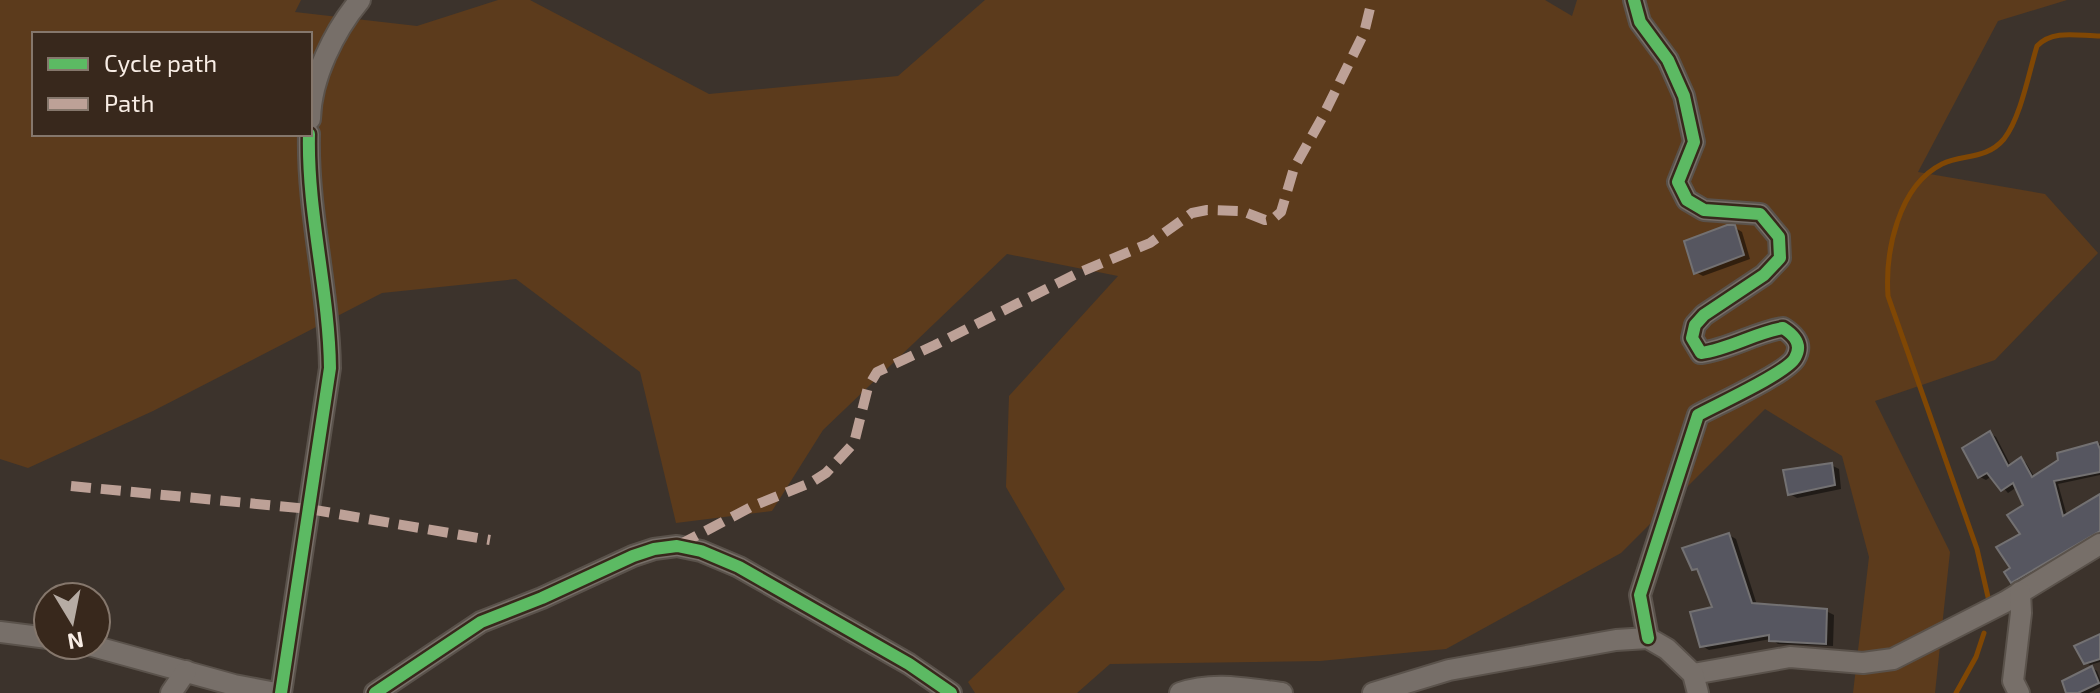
<svg xmlns="http://www.w3.org/2000/svg" width="2100" height="693" viewBox="0 0 2100 693" font-family="'Exo 2',sans-serif">
	<rect width="100%" height="100%" fill="#3c332c"/>
	<!-- green -->
	<path fill="#5c3b1c" fill-rule="evenodd" d="M 0,0 L 301,0 L 295,12 L 417,26 L 498,0 L 530,0 L 709,94 L 898,76 L 985,0 L 1545,0 L 1572,16 L 1577,0 L 2067,0 L 1998,21 L 1918,172 L 2045,194 L 2098,253 L 1995,360 L 1875,401 L 1950,552 L 1935,693 L 1853,693 L 1869,557 L 1842,456 L 1765,409 L 1621,553 L 1446,649 L 1320,661 L 1110,664 L 1077,693 L 975,693 L 968,682 L 1065,589 L 1006,487 L 1009,396 L 1118,276 L 1007,254 L 823,430 L 772,511 L 676,523 L 640,372 L 516,279 L 382,293 L 153,411 L 28,468 L 0,459 ZM 34,34 L 310,34 L 310,134 L 34,134 Z"/>
	<!-- shadow -->
	<g fill="#0007">
		<polygon points="1734,227 1742,232 1750,259 1703,276 1695,272"/>
		<polygon points="1990,433 1996,437 2011,466 2021,460 2026,463 2035,478 2060,461 2059,454 2100,444 2100,475 2058,484 2067,516 2100,496 2100,535 2019,585 2013,581 2013,569 2023,535 2025,506 2017,487 2008,493 1992,476 1986,480 1980,477"/>
		<polygon points="1831,465 1839,469 1841,489 1797,498 1790,494"/>
		<polygon points="1729,535 1736,539 1757,605 1826,611 1834,615 1833,646 1778,644 1771,639 1709,650 1702,646 1715,609 1701,573 1694,569"/>
		<polygon points="2100,636 2100,662 2090,665 2085,662"/>
		<polygon points="2092,668 2097,671 2100,679 2100,687 2089,693 2068,693"/>
	</g>
	<g fill="none" stroke-linecap="round" stroke-linejoin="round">
		<!-- stream -->
		<g stroke="#804704" stroke-width="5">
			<path d="M 1988,597 L 1977,549 L 1888,296 C 1885,252 1898,186 1942,164 C 1963,154 1986,160 2004,139 C 2021,117 2029,72 2037,46 C 2053,29 2079,36 2100,36"/>
			<polyline points="1956,693 1976,657 1984,633"/>
		</g>
	</g>
	<!-- building -->
	<g fill="#565660" stroke="#737172" stroke-width="2">
		<polygon points="1727,225 1735,225 1744,255 1694,274 1684,241"/>
		<polygon points="1990,431 2008,466 2021,457 2032,477 2058,460 2057,453 2097,442 2100,449 2100,472 2054,481 2063,516 2100,494 2100,531 2011,583 2004,572 2010,568 1996,547 2020,534 2007,515 2023,505 2013,483 2001,491 1987,473 1978,478 1962,448"/>
		<polygon points="1832,463 1835,485 1788,495 1783,470"/>
		<polygon points="1729,533 1752,603 1827,609 1826,644 1769,641 1769,635 1700,647 1690,612 1712,607 1697,569 1692,570 1682,548"/>
		<polygon points="2100,634 2100,659 2084,664 2074,646"/>
		<polygon points="2092,666 2099,683 2078,693 2066,693 2062,681"/>
	</g>
	<g fill="none" stroke-linecap="round" stroke-linejoin="round">
		<defs>
			<g id="minor">
				<path d="M 1634,0 L 1640,22 L 1668,60 L 1684,96 L 1694,142 L 1678,182 L 1687,200 L 1704,210 L 1760,214 L 1779,237 L 1780,258 L 1764,275 L 1704,315 L 1695,325 L 1692,338 L 1701,353 C 1730,349 1754,333 1783,328 C 1794,335 1803,344 1795,358 C 1787,373 1716,405 1698,415 L 1640,595 L 1648,638"/>
				<path d="M 310,119 C 311,78 334,31 360,0"/>
				<polyline points="0,632 48,638"/>
				<polyline points="89,645 234,685 276,693"/>
				<polyline points="1693,674 1790,657 1863,663 1893,659 2005,602 2100,544"/>
				<polyline points="171,693 186,671"/>
				<path d="M 281,693 L 330,368 C 329,290 307,212 309,134"/>
				<polyline points="375,693 481,622 542,598 633,556 654,549 677,546 701,551 739,567 909,664 951,693"/>
				<path d="M 1180,693 C 1214,681 1248,689 1282,693"/>
				<polyline points="1373,693 1449,670 1616,640 1648,638 1667,649 1693,674 1698,693"/>
				<polyline points="2019,693 2013,681 2021,613 2020,592"/>
			</g>
		</defs>
		<!-- minor casing -->
		<use href="#minor" stroke="#5a524b" stroke-width="24"/>
		<!-- minor -->
		<use href="#minor" stroke="#776f69" stroke-width="20"/>
		<!-- quiet -->
		<g stroke="#bda197" stroke-width="10" stroke-dasharray="20 10" stroke-linecap="butt">
			<polyline points="71,486 309,509 490,540"/>
			<polyline points="679,545 753,506 812,482 826,473 854,443 868,387 877,372 935,345 1078,273 1150,243 1192,213 1207,210 1242,211 1265,220 1274,218 1281,212 1294,168 1322,118 1364,33 1372,0"/>
		</g>
		<defs>
			<g id="cycleway">
				<path d="M 1634,0 L 1640,22 L 1668,60 L 1684,96 L 1694,142 L 1678,182 L 1687,200 L 1704,210 L 1760,214 L 1779,237 L 1780,258 L 1764,275 L 1704,315 L 1695,325 L 1692,338 L 1701,353 C 1730,349 1754,333 1783,328 C 1794,335 1803,344 1795,358 C 1787,373 1716,405 1698,415 L 1640,595 L 1648,638"/>
				<path d="M 281,693 L 330,368 C 329,290 307,212 309,134"/>
				<polyline points="375,693 481,622 542,598 633,556 654,549 677,546 701,551 739,567 909,664 951,693"/>
			</g>
		</defs>
		<!-- cycleway casing -->
		<use href="#cycleway" stroke="#38281c" stroke-width="17"/>
		<!-- cycleway -->
		<use href="#cycleway" stroke="#5cba63" stroke-width="12"/>
	</g>
	<!-- legend -->
	<rect x="32" y="32" width="280" height="104" fill="#38281c" stroke="#85776c" stroke-width="2"/>
	<rect x="48" y="58" width="40" height="12" fill="#5cba63" stroke="#85776c" stroke-width="2"/>
	<text x="104" y="72" font-size="24" fill="#f8ede5">Cycle path</text>
	<rect x="48" y="98" width="40" height="12" fill="#bda197" stroke="#85776c" stroke-width="2"/>
	<text x="104" y="112" font-size="24" fill="#f8ede5">Path</text>
	<!-- north arrow -->
	<g transform="translate(72 621) rotate(170)"><circle r="38" fill="#38281c" stroke="#85776c" stroke-width="2"/>
	<path d="M0-6L14 30L0 20L-14 30Z" fill="#b6aca4"/>
	<text y="-12" font-size="22" font-weight="bold" text-anchor="middle" fill="#f8ede5">N</text>
	</g>
</svg>
